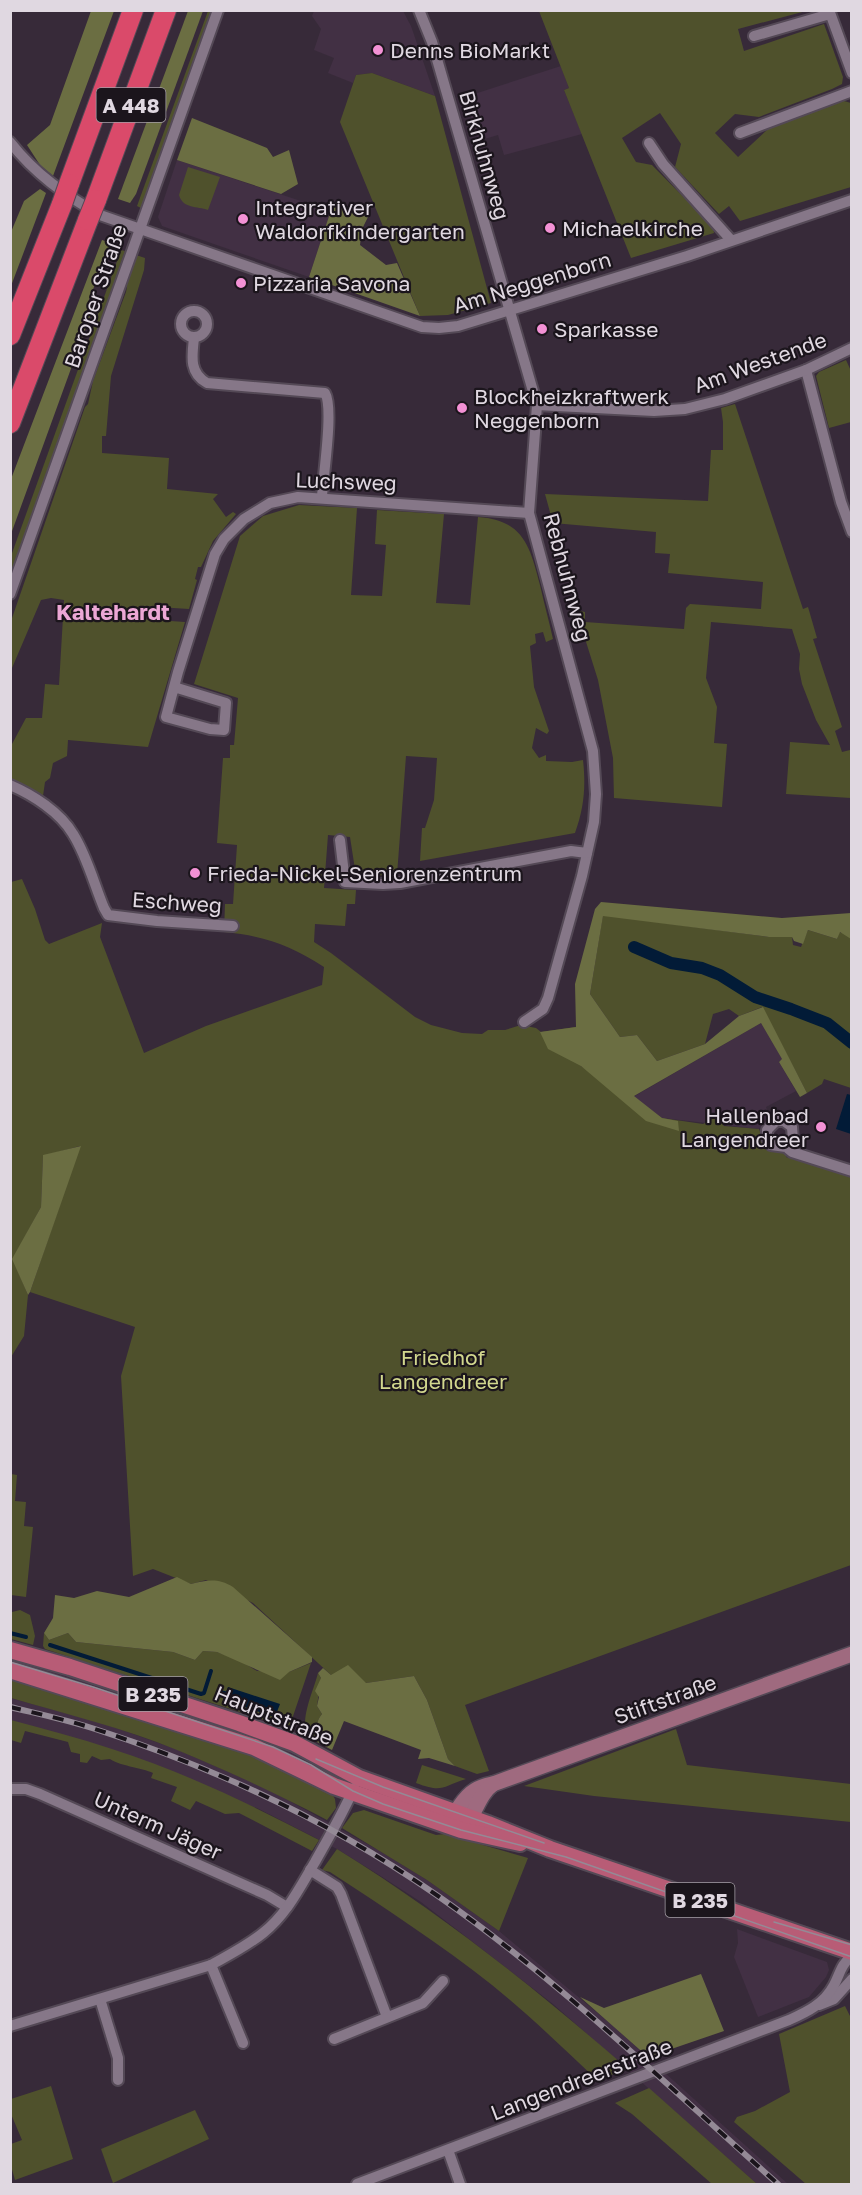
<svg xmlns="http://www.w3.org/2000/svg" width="862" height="2195" viewBox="0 0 862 2195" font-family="'Golos Text',sans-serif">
	<rect width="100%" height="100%" fill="#372a39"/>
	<!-- built -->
	<g fill="#423044">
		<polygon points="314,11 403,11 411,26 435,96 372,73 356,75 353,83 328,73 334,58 314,50 321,29 312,16"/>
		<polygon points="561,66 569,88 564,90 582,134 504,155 498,135 478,141 465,97"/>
		<polygon points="177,160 331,211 309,277 162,226 158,217"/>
		<polygon points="761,1023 783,1060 779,1062 796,1091 766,1107 769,1116 759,1129 662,1118 633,1097"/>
		<polygon points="10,1653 276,1739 343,1776 344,1779 342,1781 11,1666"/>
		<polygon points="10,1698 99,1722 176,1749 268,1789 378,1850 427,1880 499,1931 612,2025 788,2184 757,2184 553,2004 421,1902 379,1875 337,1849 257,1808 11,1720"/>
		<polygon points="737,1929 827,1962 829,1970 826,1977 809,1997 758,2017 734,1957 738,1943"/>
	</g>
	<!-- green -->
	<g fill="#4f512c">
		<polygon points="208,11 212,11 141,208 137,206"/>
		<polygon points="531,11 806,11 738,29 744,51 824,24 843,77 842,84 832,89 759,117 735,114 715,133 738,157 768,129 842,99 844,101 851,103 851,187 740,221 729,206 719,214 675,167 681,144 660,113 622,138 636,162 652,165 713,227 714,233 631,258 564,90 569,88 539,11"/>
		<polygon points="372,73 435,96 491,303 448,315 420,316 340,122 356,75"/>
		<path d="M 188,167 L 220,177 L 208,210 C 197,206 183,209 179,195 Z"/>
		<polygon points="121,250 125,251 11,578 11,556"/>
		<polygon points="136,255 145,258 144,270 111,376 106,436 102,436 102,453 169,458 167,489 218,494 213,499 226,517 233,512 236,514 213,541 201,567 198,567 195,579 197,580 189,609 142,606 141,619 185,622 148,747 68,740 67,756 53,763 50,778 45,782 43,796 40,799 11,783 11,744 12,744 26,718 42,718 45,684 59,685 64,600 51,598 41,600 12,668 11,678 11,621 85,407 88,404 93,381 126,292 127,287 125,286"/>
		<polygon points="846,360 851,371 851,422 829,428 816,376 819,372"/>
		<polygon points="735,404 803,609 808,607 817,638 813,639 842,727 835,731 842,752 850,750 851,755 851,798 786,794 790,742 830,745 816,720 802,684 799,669 800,654 792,629 711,622 706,678 717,707 714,743 727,744 722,807 614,798 613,758 598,680 576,610 585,612 585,622 684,629 686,608 690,604 761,609 763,582 668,573 670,554 655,553 656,532 553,523 545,494 708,501 711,450 723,450 723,422 721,408"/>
		<path d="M 299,505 L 357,508 L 351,595 L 382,596 L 386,545 L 375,544 L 377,510 L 444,514 L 436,603 L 470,605 L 478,517 C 523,520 530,546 540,585 C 544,603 549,621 553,639 L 546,642 L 543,632 L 535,634 L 536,643 L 530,646 L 534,687 L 549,731 L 547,734 L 536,728 L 532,748 L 539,758 L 546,755 L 546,761 L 572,762 L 583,760 C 586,787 584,808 575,833 L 420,861 L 422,828 L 425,828 L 434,800 L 437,758 L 406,756 L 397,875 L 356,876 L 350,837 L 328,835 L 324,888 L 356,890 L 355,904 L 347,904 L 345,926 L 315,924 L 314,942 L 331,953 L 415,1017 L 431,1025 L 462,1033 L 482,1034 L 488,1030 L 505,1030 L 521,1025 L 536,1028 L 541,1032 L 576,1027 L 581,1066 L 662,1118 L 703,1124 L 718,1116 L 724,1126 L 759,1129 L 765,1146 L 777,1151 L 785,1151 L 787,1154 L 786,1157 L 851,1177 L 851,1565 L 465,1705 L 489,1771 L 477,1774 L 455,1766 L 448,1759 L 427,1700 L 414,1676 L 366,1683 L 331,1675 L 253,1603 L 206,1580 L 191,1584 L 153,1569 L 133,1576 L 121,1376 L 135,1327 L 30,1292 L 80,1146 L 43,1156 L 41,1207 L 13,1259 L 28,1295 L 24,1336 L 11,1357 L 11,882 L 22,879 L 35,909 L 45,940 L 49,944 L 102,923 L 100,937 L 144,1053 L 206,1026 L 322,985 L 324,967 C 290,945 265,936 224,932 L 225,904 L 233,904 L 237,845 L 217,843 L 223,758 L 230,758 L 230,745 L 234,745 L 238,698 L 194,684 L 240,536 L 263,516 Z"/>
		<polygon points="603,915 769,937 792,937 793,945 801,947 808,930 837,939 839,932 851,935 851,1088 824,1079 822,1084 807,1093 762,1007 739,1016 729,1009 713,1014 705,1044 657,1061 637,1035 620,1037 590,994"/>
		<polygon points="11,1474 17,1475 15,1501 26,1502 24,1526 33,1527 26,1597 11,1595"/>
		<polygon points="20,1610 30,1615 35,1636 33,1645 11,1639 12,1612"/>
		<polygon points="44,1633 49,1640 68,1633 76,1642 173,1652 195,1660 203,1651 217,1652 239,1660 257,1671 289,1672 311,1663 289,1728 45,1649 43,1646"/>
		<path d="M 318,1673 L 321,1678 L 317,1706 L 322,1714 C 316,1721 315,1731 317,1742 L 308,1738 C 299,1719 313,1693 318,1673 Z"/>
		<path d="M 10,1676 L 250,1753 L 330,1790 L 335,1799 L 336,1808 L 327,1820 C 278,1794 228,1771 177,1750 C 123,1728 66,1714 11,1698 Z"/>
		<path d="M 11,1720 C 44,1729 79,1738 112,1749 C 184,1772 252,1805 319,1840 L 312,1851 L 239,1813 L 225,1814 L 196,1801 L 190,1810 L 171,1801 L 177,1787 L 151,1778 L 153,1773 C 142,1768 117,1765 110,1759 L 101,1760 L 92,1756 L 87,1763 L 80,1762 L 80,1754 L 71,1752 L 68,1742 L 25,1731 L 21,1743 L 11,1740 Z"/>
		<polygon points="676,1729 687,1765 851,1784 851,1822 594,1796 524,1786"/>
		<path d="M 422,1765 L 466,1779 C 441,1787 443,1793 416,1783 Z"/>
		<polygon points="364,1810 436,1835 445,1834 528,1858 499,1931 427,1880 342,1828 353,1813"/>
		<path d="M 337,1849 C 442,1914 535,1988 628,2069 L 597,2080 C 563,2048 528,2014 492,1985 C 440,1944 385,1908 330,1872 L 322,1870 Z"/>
		<polygon points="845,2006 852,2020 851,2184 806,2184 734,2122 737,2117 755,2111 790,2092 779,2034"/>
		<polygon points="51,2086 73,2159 15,2180 11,2166 11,2144 22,2140 11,2114 11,2099"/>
		<polygon points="649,2088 757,2184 712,2184 632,2114 615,2103"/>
		<polygon points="195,2110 209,2139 113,2183 101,2149"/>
	</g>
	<!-- forest -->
	<g fill="#6b6e42">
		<polygon points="91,11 114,11 53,176 40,165 27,145 50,125"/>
		<polygon points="188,11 203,11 136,194 130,203 118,199"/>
		<polygon points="192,118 267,148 273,157 289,150 298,184 281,194 177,160"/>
		<polygon points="40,189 46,193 11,286 11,232 24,201"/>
		<polygon points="333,204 368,217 362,229 360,245 386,265 397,263 420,316 309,277"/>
		<polygon points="102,240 111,243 87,305 93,308 11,534 11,479"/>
		<polygon points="601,902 782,918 851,913 851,939 840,932 837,939 808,930 803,944 794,941 792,937 769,937 603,916 590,994 620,1037 637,1035 657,1061 705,1044 739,1016 763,1007 807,1093 800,1097 779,1062 782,1059 761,1023 634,1096 662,1118 678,1121 679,1131 646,1121 581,1066 548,1049 540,1032 576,1027 575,984 595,909"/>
		<polygon points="81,1146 30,1292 28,1295 12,1259 41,1207 43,1155"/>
		<path d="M 177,1577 L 191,1584 C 208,1580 218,1578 233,1587 L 312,1657 L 312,1662 L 289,1672 L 280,1680 L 217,1652 L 203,1651 L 195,1660 L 173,1652 L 76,1642 L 68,1633 L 49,1640 L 44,1633 L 53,1618 L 55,1595 L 74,1598 L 97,1591 L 129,1597 Z"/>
		<path d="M 348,1665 L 366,1683 L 414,1676 L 427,1700 L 448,1759 L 455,1766 L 429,1758 L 418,1759 L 421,1750 L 344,1721 L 332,1750 L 317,1742 C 315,1731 316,1721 322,1714 L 317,1706 L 319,1697 L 315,1691 L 321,1678 L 318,1673 L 323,1668 L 331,1675 Z"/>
		<polygon points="701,1974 724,2031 648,2057 580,1997 604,2008"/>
	</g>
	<!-- water -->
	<g fill="#021b37">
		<polygon points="847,1094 851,1095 851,1134 836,1129"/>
		<polygon points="228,1687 280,1704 275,1717 223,1700"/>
	</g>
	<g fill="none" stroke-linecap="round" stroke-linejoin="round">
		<!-- stream -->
		<g stroke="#021b37" stroke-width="4">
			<polyline points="10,1633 26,1637"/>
			<polyline points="50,1645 201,1694 204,1693 211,1671"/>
			<polyline points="220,1692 228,1694"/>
		</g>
		<!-- canal -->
		<polyline stroke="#021b37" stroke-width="12" points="634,947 671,963 702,968 720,975 755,997 791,1009 827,1023 852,1043"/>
		<defs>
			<g id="street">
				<polyline points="419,10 432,42 537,405 529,513 593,751 596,794 594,822 582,876 548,998 543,1009 524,1022"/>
				<polyline points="829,10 852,73"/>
				<polyline points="754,36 830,14"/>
				<polyline points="740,133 852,91"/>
				<path d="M 10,142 C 35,174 65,195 100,215 L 422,327 L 439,328 L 458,326 L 687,256 L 852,200"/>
				<polyline points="649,143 663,164 731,240"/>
				<circle cx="194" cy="324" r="13"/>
				<path d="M 194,338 C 192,356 189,373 207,383 L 325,393 C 334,408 323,476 322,497"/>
				<polyline points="806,370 841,502 852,532"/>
				<polyline points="537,405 654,411 685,409 725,399 806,370 852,348"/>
				<polyline points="10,594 218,10"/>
				<polyline points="174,687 226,703 224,730 210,729 166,717 178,672 215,554 224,539 244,519 270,503 298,497 529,513"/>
				<path d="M 10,785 C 33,795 60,812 73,834 C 87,856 94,884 104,908 L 108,915 L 157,921 L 233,926"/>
				<polyline points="340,840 345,882 383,884 400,883 571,851 587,853"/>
				<polyline points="786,1147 793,1140 792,1127 784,1121 776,1121 767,1130 767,1138 771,1145 786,1147 792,1152 852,1171"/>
				<polyline points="10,1789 26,1789 40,1794 267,1895 287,1907"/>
				<polyline points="310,1870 337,1887 341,1894 387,2017"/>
				<polyline points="211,1965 243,2043"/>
				<polyline points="100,1999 118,2058 118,2080"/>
				<polyline points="819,2005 834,1999 852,1979"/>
				<path d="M 10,2026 L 211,1965 C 229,1955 247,1946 263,1933 C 287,1914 300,1887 315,1862 C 329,1837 343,1813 354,1788"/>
				<polyline points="334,2039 423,2003 443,1981"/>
				<polyline points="448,2150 460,2184"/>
				<path d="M 357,2184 L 789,2020 C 807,2012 824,2004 834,1985 C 840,1974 841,1964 852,1956"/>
			</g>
			<g id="secondary">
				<path d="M 459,1823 L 456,1812 C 466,1796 474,1787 493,1784 L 852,1654"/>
				<path d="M 463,1828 C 476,1814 478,1795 493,1784"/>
			</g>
			<g id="primary">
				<polyline points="10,1650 70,1667 239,1723 294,1743 359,1778 488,1824 550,1849 852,1952"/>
				<polyline points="10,1670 254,1747 334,1786 461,1830 520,1843"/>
			</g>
			<g id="highway">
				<polyline points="69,184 133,10"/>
				<polyline points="96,200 166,10"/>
				<polyline points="10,335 62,204"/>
				<polyline points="10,423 88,220"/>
			</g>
		</defs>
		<!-- street casing -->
		<use href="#street" stroke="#544956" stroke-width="14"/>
		<!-- secondary casing -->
		<use href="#secondary" stroke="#544956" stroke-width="18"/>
		<!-- primary casing -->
		<use href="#primary" stroke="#544956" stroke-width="20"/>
		<!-- highway casing -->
		<use href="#highway" stroke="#544956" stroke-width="22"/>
		<!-- street -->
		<use href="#street" stroke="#867788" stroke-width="10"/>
		<!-- secondary -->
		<use href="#secondary" stroke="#9f6a7f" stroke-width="15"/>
		<!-- primary -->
		<use href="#primary" stroke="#b85c76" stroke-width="16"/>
		<!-- highway -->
		<use href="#highway" stroke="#da4a6a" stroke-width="20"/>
		<!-- tram -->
		<g stroke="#948a96" stroke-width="1.5">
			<polyline points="10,1662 93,1687 273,1747 311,1765 353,1791 383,1804 461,1830 566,1857 852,1957"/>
			<polyline points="316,1759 383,1787 544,1843"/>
			<polyline points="774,1922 852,1945"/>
		</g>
		<defs>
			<path id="rail" d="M 10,1707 C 39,1714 68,1720 95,1729 C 216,1768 333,1823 438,1896 C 560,1981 668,2086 778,2184"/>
		</defs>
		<!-- rail casing -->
		<use href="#rail" stroke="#948a96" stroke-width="6"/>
		<!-- rail -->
		<use href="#rail" stroke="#1b151c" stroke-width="4" stroke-dasharray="11" stroke-linecap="butt"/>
		<defs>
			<g id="highway-bridge">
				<polyline points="62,204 69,184"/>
				<polyline points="88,220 96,200"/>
			</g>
		</defs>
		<!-- highway-bridge casing -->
		<use href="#highway-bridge" stroke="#544956" stroke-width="22" stroke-linecap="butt"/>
		<!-- highway-bridge -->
		<use href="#highway-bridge" stroke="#da4a6a" stroke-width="20"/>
	</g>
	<!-- markers -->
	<g fill="#f391d5" stroke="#1b151c" stroke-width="2">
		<circle cx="378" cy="50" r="6"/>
		<circle cx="243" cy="219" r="6"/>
		<circle cx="550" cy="228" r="6"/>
		<circle cx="241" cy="283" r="6"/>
		<circle cx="542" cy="329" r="6"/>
		<circle cx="462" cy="408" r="6"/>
		<circle cx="195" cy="873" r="6"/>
		<circle cx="821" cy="1127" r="6"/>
	</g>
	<g text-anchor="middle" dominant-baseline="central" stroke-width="4.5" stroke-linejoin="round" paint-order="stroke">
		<!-- shield labels -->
		<g fill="#1b151c" stroke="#a59ea6" stroke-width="1.5">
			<rect x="96.5" y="88" width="69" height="34" rx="4.5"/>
			<rect x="118.5" y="1677" width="69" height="34" rx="4.5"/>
			<rect x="665.5" y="1883" width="69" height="34" rx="4.5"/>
		</g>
		<g font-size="20" font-weight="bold" fill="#e0d8e1">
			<text x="131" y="105">A 448</text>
			<text x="153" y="1694">B 235</text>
			<text x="700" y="1900">B 235</text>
		</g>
		<!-- poi labels -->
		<g font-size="21" fill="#e0d8e1" stroke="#1b151c" text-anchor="start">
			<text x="390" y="50">Denns BioMarkt</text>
			<text x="255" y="207">Integrativer<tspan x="255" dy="24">Waldorfkindergarten</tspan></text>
			<text x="562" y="228">Michaelkirche</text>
			<text x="253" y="283">Pizzaria Savona</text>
			<text x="554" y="329">Sparkasse</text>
			<text x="474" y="396">Blockheizkraftwerk<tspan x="474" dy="24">Neggenborn</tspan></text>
			<text x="207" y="873">Frieda-Nickel-Seniorenzentrum</text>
			<text x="809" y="1115" text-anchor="end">Hallenbad<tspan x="809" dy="24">Langendreer</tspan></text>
		</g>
		<!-- street labels -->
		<g font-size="21" fill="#e0d8e1" stroke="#1b151c">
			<text transform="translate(485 155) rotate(74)">Birkhuhnweg</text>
			<text transform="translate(532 282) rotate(-17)">Am Neggenborn</text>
			<text transform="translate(95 296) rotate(-71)">Baroper Straße</text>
			<text transform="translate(760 362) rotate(-20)">Am Westende</text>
			<text transform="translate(346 481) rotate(2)">Luchsweg</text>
			<text transform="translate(568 577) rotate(75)">Rebhuhnweg</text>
			<text transform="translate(177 902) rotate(4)">Eschweg</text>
			<text transform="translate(665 1699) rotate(-20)">Stiftstraße</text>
			<text transform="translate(274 1715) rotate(22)">Hauptstraße</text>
			<text transform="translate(158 1825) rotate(24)">Unterm Jäger</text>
			<text transform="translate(581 2079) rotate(-21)">Langendreerstraße</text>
		</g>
		<!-- park labels -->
		<g font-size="21" fill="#d2d78e" stroke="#1b151c">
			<text x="443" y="1357">Friedhof<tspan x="443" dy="24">Langendreer</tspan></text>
		</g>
		<!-- neighbourhood labels -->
		<g font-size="22" font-weight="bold" fill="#eca7d5" stroke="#1b151c">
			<text x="113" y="611">Kaltehardt</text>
		</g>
	</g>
	<!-- border -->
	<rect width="862" height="2195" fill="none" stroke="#e0d8e1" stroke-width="24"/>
</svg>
